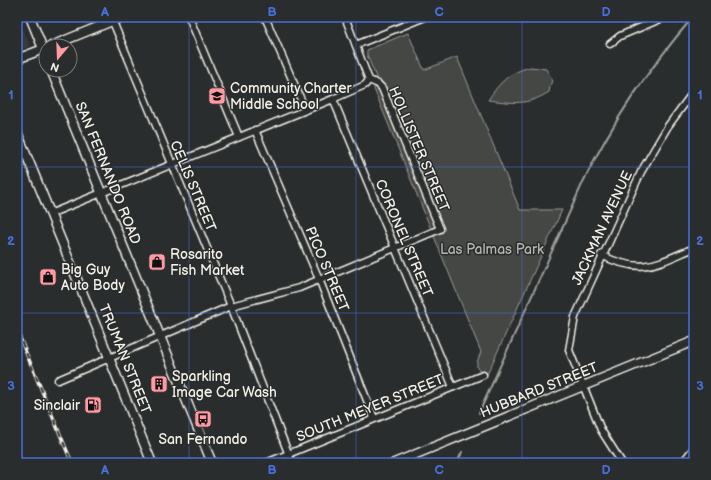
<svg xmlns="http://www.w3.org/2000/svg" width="711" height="480" viewBox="0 0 711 480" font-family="'Balsamiq Sans',sans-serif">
	<rect width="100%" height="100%" fill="#2a2d2e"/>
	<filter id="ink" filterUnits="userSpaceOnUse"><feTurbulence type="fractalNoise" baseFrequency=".025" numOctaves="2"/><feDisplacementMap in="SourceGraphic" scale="8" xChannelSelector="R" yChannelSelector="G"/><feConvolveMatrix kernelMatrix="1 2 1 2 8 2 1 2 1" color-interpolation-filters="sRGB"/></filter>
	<g filter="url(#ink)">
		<!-- built -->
		<polygon fill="#373a3a" points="17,17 30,46 17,52"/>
		<!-- green -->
		<g fill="#444645" stroke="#9c9c96">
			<polygon points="408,33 424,70 457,57 520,210 562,210 486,377 477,368 477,362 481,352 374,89 376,77 367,55 367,50"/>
			<path d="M 531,67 L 546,69 L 552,79 L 549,92 C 527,106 513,103 488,100 C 500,82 509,72 531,67 Z"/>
		</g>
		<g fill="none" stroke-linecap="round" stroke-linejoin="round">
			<!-- stream -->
			<g stroke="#9f9f9a" stroke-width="2">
				<path d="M 479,413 L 584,180 C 613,121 650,67 693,17"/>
				<polyline points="457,463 462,452"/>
			</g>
			<defs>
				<g id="minor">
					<polyline points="111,17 231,306 292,463"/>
					<polyline points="189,17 239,137"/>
					<polyline points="265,17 305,109"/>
					<polyline points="345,17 369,80"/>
					<polyline points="610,44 620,36 665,17"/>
					<polyline points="356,45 425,17"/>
					<polyline points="333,99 453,387"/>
					<polyline points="255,130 319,279 374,418"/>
					<polyline points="52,213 333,99 365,85 369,80"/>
					<path d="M 601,255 C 642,275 656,264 694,248"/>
					<polyline points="58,380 231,306 299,288 440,229 382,88 378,84 369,80"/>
					<polyline points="266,463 483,375"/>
					<polyline points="622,463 601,430 569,350 575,317 641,172 668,126 694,91"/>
					<polyline points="682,463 694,448"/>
				</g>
				<g id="major">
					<polyline points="30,17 46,56"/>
					<polyline points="51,46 122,17"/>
					<polyline points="17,59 46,48"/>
					<polyline points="51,70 212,463"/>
					<polyline points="17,132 152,463"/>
					<polyline points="394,463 694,341"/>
				</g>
			</defs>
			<!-- minor casing -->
			<use href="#minor" stroke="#f4f1e8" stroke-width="9"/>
			<!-- major casing -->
			<use href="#major" stroke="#f4f1e8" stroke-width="11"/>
			<!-- minor -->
			<use href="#minor" stroke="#2a2d2e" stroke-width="6"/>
			<!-- major -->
			<use href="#major" stroke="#2a2d2e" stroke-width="8"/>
			<defs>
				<polyline id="rail" points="17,331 72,463"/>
			</defs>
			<!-- rail casing -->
			<use href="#rail" stroke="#f4f1e8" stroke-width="3.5"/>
			<!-- rail -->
			<use href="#rail" stroke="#2a2d2e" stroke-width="2" stroke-dasharray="6" stroke-linecap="butt"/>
		</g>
	</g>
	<!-- grid -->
	<path fill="none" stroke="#486fdb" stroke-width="1" stroke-opacity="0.55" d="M 189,17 L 189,463M 356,17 L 356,463M 522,17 L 522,463M 17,167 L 694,167M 17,313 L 694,313"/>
	<!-- icons -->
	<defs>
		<symbol id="school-square" viewBox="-11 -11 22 22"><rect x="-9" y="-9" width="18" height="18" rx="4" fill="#ff9aa2" stroke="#2a2d2e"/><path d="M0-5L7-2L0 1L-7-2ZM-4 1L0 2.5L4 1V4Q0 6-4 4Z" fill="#111"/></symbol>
		<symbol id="shop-square" viewBox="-11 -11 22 22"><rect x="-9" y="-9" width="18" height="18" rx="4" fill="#ff9aa2" stroke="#2a2d2e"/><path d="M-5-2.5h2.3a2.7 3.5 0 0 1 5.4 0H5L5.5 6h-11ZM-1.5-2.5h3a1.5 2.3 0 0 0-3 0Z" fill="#111"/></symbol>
		<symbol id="building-square" viewBox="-11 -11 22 22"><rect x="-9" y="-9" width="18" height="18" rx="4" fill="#ff9aa2" stroke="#2a2d2e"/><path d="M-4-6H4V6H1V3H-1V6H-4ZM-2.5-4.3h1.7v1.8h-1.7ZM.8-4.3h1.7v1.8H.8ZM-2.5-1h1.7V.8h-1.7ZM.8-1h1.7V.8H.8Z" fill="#111"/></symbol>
		<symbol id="fuel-square" viewBox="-11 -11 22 22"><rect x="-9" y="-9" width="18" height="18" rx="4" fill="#ff9aa2" stroke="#2a2d2e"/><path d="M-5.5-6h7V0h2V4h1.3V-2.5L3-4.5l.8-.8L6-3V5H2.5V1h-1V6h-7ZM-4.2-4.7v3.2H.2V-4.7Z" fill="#111"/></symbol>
		<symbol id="bus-square" viewBox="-11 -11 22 22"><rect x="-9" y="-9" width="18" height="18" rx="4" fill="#ff9aa2" stroke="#2a2d2e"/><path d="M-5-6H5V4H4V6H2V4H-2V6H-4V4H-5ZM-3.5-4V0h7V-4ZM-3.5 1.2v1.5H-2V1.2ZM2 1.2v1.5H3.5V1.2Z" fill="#111"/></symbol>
	</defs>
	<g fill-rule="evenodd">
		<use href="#school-square" x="207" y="86" width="20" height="20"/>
		<use href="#shop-square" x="147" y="252" width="20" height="20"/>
		<use href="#shop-square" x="38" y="267" width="20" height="20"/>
		<use href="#building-square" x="149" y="374" width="20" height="20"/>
		<use href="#fuel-square" x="83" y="395" width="20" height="20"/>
		<use href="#bus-square" x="193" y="409" width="20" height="20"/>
	</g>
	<g text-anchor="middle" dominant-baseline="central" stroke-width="3" stroke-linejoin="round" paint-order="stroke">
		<!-- poi labels -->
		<g font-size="14" fill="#f4f1e8" stroke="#2a2d2e" text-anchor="start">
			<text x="230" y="88">Community Charter<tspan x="230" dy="16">Middle School</tspan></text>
			<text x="170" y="254">Rosarito<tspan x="170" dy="16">Fish Market</tspan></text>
			<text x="61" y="269">Big Guy<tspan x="61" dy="16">Auto Body</tspan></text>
			<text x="172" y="376">Sparkling<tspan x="172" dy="16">Image Car Wash</tspan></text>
			<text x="80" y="405" text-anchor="end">Sinclair</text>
			<text x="203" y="439" text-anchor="middle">San Fernando</text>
		</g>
		<!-- street labels -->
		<g font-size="14" fill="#f4f1e8" stroke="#2a2d2e">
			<text transform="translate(419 149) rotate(67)">HOLLISTER STREET</text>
			<text transform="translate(108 173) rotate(68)">SAN FERNANDO ROAD</text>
			<text transform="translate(193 186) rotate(67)">CELIS STREET</text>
			<text transform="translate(602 228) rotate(-65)">JACKMAN AVENUE</text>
			<text transform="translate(404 238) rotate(67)">CORONEL STREET</text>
			<text transform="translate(327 269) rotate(67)">PICO STREET</text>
			<text transform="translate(125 359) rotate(68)">TRUMAN STREET</text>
			<text transform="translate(539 390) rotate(-22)">HUBBARD STREET</text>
			<text transform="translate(370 408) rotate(-22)">SOUTH MEYER STREET</text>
		</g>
		<!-- park labels -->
		<g font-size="14" fill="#b6b5af" stroke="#2a2d2e">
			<text x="492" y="249">Las Palmas Park</text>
		</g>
	</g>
	<!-- margin -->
	<rect width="711" height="480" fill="none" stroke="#2a2d2e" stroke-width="44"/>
	<!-- north arrow -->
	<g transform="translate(58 58) rotate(199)"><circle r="19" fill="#2a2d2e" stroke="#7b7b78"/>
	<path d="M0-3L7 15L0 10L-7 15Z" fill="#ff9aa2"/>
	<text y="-6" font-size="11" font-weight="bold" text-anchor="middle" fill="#f4f1e8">N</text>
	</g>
	<rect x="22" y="22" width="667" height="436" fill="none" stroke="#486fdb" stroke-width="1.5"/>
	<g font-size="13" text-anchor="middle" font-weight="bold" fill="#486fdb">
		<text x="105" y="16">A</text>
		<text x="272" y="16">B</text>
		<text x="439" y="16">C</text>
		<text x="606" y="16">D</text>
		<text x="11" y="99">1</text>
		<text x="700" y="99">1</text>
		<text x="11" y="245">2</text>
		<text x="700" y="245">2</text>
		<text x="11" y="390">3</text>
		<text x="700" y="390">3</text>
		<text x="105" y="474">A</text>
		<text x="272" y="474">B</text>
		<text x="439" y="474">C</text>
		<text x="606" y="474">D</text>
	</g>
</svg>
